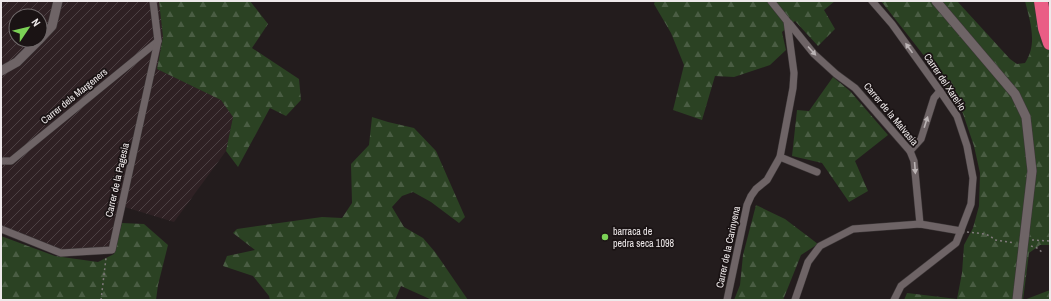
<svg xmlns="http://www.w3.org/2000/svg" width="1051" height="301" viewBox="0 0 1051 301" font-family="'Archivo Narrow',sans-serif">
	<defs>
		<pattern id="industrial-furrows" width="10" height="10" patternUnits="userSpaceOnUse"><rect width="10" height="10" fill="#2f2124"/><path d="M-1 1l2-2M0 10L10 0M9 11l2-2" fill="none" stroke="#4d4144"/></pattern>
		<pattern id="forest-firs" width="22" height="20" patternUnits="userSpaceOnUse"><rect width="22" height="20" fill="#2b4223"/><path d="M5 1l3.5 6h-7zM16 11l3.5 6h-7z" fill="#4a5d43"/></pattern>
	</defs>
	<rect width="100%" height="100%" fill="#231c1d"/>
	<!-- industrial -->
	<path fill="url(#industrial-furrows)" fill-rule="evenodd" d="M 1,1 L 159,1 L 163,37 L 157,69 L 222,100 L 233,117 L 226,151 L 174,222 L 118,205 L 109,247 L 61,250 L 1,226 ZM 16,16 L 40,16 L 40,40 L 16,40 Z"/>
	<!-- forest -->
	<g fill="url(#forest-firs)">
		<polygon points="159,1 250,1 268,24 252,48 299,79 301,100 286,116 270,108 238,167 226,151 233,117 221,100 157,69 163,37"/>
		<polygon points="655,1 835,1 824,10 835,29 818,46 795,21 782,32 786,50 770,65 734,77 715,76 702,120 673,110 684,65 671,33 654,4"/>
		<path d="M 881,1 L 957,1 L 1010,59 L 1017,64 L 1025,63 C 1038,44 1030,21 1025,1 L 1050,1 L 1050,245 L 1040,245 L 1029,253 L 1023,300 L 904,300 L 907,293 L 957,299 L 962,273 L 964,245 L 973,228 L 979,206 L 980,173 L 974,146 L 960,105 L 936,71 Z"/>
		<polygon points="833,77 850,91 888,135 855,161 868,191 849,202 822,163 792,156 797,110 809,111"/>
		<polygon points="372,117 388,122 414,128 436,151 465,217 459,223 431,202 413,192 402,196 392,207 404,227 423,238 435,252 468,300 432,300 401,286 395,300 270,300 269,296 253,276 223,266 227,256 255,250 233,233 237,229 322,217 342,218 352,203 351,164 369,145"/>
		<polygon points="756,205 785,219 818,244 801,255 783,300 734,300 740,285 743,255"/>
		<polygon points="122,223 144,224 168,245 158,285 156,300 1,300 1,236 55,256 98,262 114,254"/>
		<polygon points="1050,290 1050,300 1024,300"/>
	</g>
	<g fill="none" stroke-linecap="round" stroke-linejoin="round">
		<defs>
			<g id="minor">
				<polyline points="872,1 892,24 940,91 957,116 967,146 973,178 971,204 956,243 901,286 894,300"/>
				<polyline points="789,23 814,54 836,74 855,88 910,151 914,161 920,224"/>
				<polyline points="910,151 921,139 934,98 940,91"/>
				<polyline points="780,157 817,172"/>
				<polyline points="1,161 11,161 158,41"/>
				<polyline points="1,229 61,253 112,250 158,41 153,1"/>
				<polyline points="727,300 747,205 751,196 756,189 767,180 780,157 793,88 794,73 787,21 771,1"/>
				<polyline points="795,300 808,262 820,246 853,229 920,224 961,231"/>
			</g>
			<g id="tertiary">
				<polyline points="936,1 1015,94 1026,117 1032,171 1017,300"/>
				<polyline points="40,39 52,26 58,1"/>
				<polyline points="1,71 17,62 39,40"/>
			</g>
			<polyline id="motorway" points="1041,1 1045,28 1050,43"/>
		</defs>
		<!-- minor casing -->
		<use href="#minor" stroke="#3e3839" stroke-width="8"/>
		<!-- tertiary casing -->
		<use href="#tertiary" stroke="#3e3839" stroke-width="10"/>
		<!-- motorway casing -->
		<use href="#motorway" stroke="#3e3839" stroke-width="15"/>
		<!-- path -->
		<g stroke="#807a7b" stroke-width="1.5" stroke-dasharray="2 3" stroke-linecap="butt">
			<polyline points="967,232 985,234 990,236 995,240 1015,243"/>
			<polyline points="1032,240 1050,241"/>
			<polyline points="1031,246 1037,248 1042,252"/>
			<polyline points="101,300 106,258"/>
		</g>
		<!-- minor -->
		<use href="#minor" stroke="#6e6466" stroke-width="7"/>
		<!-- tertiary -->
		<use href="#tertiary" stroke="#6e6466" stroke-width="9"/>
		<!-- motorway -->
		<use href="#motorway" stroke="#ea5d85" stroke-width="14"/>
	</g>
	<!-- one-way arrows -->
	<defs><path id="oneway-solid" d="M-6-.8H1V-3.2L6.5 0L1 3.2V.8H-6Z"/></defs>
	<g fill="#bbb4b5">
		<use href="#oneway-solid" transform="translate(909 48) rotate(-126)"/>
		<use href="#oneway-solid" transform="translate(812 51) rotate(48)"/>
		<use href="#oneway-solid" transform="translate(926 122) rotate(-72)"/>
		<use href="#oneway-solid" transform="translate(915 168) rotate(86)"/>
	</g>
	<!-- markers -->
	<circle fill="#7bd156" stroke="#1a1314" stroke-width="1.5" cx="605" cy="237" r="4"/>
	<g text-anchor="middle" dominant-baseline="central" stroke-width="3.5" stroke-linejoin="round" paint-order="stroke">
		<!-- street labels -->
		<g font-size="10" fill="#eee9ea" stroke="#1a1314">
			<text transform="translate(945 82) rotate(56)">Carrer del Xarel·lo</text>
			<text transform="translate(74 96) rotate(-39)">Carrer dels Margeners</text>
			<text transform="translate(891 114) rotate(50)">Carrer de la Malvasia</text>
			<text transform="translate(117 180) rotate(-77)">Carrer de la Pagesia</text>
			<text transform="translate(728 247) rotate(-78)">Carrer de la Carinyena</text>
		</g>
		<!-- poi labels -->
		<g font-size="10" fill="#eee9ea" stroke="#1a1314" text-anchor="start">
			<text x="613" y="231">barraca de<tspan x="613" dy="12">pedra seca 1098</tspan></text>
		</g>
	</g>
	<!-- border -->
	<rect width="1051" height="301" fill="none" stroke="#eee9ea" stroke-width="4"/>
	<!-- north arrow -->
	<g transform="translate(28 28) rotate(55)"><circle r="19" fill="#1a1314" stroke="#6f696a"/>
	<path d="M0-3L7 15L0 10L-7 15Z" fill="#7bd156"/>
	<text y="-6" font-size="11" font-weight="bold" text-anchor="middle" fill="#eee9ea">N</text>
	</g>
</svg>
